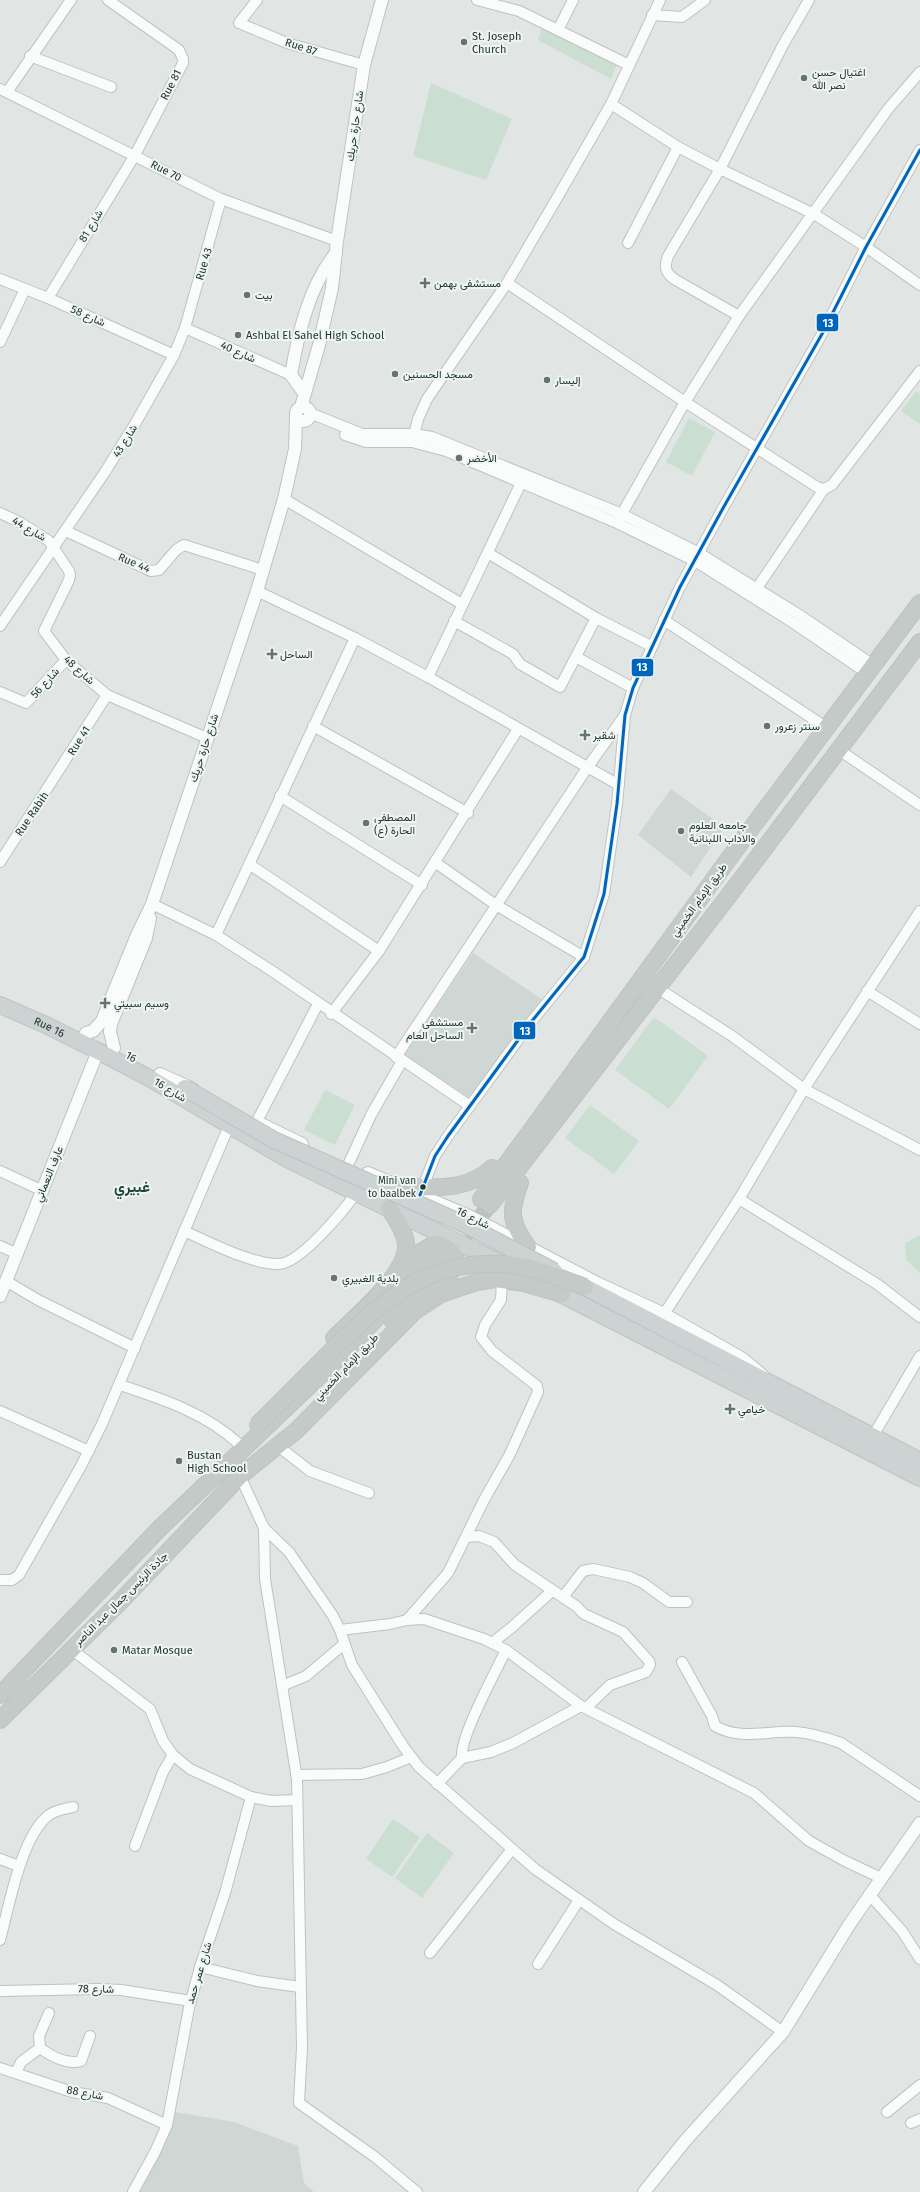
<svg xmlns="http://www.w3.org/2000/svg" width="920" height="2192" viewBox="0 0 920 2192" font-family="'Fira Sans',Vazirmatn,sans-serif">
	<rect width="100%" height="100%" fill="#e1e6e4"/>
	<!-- built -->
	<g fill="#cfd7d4">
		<polygon points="671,789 724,827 691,877 638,835"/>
		<polygon points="473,953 543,1000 470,1098 404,1055"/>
		<polygon points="175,2112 234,2122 298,2146 304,2183 314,2192 139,2192 151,2170"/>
	</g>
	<!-- green -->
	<g fill="#cbded2">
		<polygon points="542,27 617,64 611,79 538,40"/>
		<polygon points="431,83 512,119 486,180 413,156"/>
		<polygon points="916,391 920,394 920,424 901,411"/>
		<polygon points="689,418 715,432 692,476 666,462"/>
		<polygon points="654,1017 708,1056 669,1109 615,1070"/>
		<polygon points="325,1090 355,1105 335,1145 304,1130"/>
		<polygon points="590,1105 639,1141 614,1174 565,1138"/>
		<polygon points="920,1235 920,1273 906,1260 905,1243"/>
		<polygon points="393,1819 420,1837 392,1877 366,1859"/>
		<polygon points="427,1833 454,1853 422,1898 395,1878"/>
	</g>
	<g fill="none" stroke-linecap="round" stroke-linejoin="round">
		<!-- trunk-tunnel -->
		<polyline stroke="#bbc3c0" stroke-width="16" stroke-dasharray="16 8" stroke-linecap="butt" points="450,1254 490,1205"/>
		<defs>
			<g id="minor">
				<polyline points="257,0 239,23 287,43 364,65"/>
				<polyline points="477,0 519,11 629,65"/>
				<polyline points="652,15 682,17 705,0"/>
				<polyline points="558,30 573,0"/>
				<polyline points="30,56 111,87"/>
				<polyline points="0,89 221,199 337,241"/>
				<polyline points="7,92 71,0"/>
				<polyline points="611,104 678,147 720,169 814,214 866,247 920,285"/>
				<polyline points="628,243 678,147"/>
				<polyline points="0,279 48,298 174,355"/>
				<polyline points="507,283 685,402 817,487 824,489 832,485 920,371"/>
				<polyline points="48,298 135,155 183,63 183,59 179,50 108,0"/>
				<path d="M 739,316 L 674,279 C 665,272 664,267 668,256 L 720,169 L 783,45 L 809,0"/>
				<polyline points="185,328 291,375"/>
				<polyline points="0,342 25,289"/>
				<polyline points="310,413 362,434 414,434 432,437 622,514 699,553 798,614 873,665"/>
				<polyline points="345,435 366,442 412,442 446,451 617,523 695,561 792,622 867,673"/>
				<polyline points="413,439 418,419 427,399 507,283 557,198 611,104 660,0"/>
				<polyline points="284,499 462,604"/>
				<polyline points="0,513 21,523 49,541 69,571 70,575 69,580 44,631 66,660 107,695 207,738"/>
				<polyline points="619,519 685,402 739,316 888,109 920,72"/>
				<polyline points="66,531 151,571 159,570 176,550 184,545 263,570"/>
				<polyline points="488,553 596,618 651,646"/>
				<polyline points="757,588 824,489"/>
				<polyline points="257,591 355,638 428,677 619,785"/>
				<polyline points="664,620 827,728"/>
				<polyline points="454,621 513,654 520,664 560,687 596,618"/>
				<polyline points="0,626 105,472 135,424 174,355 185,328 221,199"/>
				<polyline points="576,657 633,688"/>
				<polyline points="428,677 521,483"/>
				<polyline points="0,692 26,703 66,660"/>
				<polyline points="313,726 468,813"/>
				<polyline points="839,750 920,805"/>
				<polyline points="280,796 422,885"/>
				<polyline points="0,862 107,695"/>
				<polyline points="436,863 496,905 584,957"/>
				<polyline points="249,864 379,951"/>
				<polyline points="152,904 216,935 272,971 470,1106"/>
				<polyline points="216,935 355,638"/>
				<polyline points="662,991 732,1036 804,1089 920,1150"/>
				<polyline points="867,991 920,1024"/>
				<polyline points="331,1014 379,951 518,729"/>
				<polyline points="396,1057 587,768 625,715"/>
				<polyline points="256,1123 318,1004"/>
				<polyline points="348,1165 371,1115 402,1061"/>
				<polyline points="0,1171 43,1191"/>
				<polyline points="421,1192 435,1156 448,1136 532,1021 584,957 604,894 617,804 625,715 633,688 680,587 722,510 822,334 866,247 920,150"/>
				<polyline points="739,1199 877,1284 920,1317"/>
				<path d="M 184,1231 C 209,1242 253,1265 279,1264 C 301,1263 344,1210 357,1192"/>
				<polyline points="0,1246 18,1254"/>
				<polyline points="6,1281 38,1300 135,1348"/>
				<polyline points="664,1314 739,1199 804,1089 920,911"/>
				<path d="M 120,1385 C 162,1399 206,1413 239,1444"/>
				<polyline points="0,1411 89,1451"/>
				<polyline points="873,1436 920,1356"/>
				<polyline points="278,1446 310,1471 369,1493"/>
				<polyline points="240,1476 264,1528 289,1552 333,1616 340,1630 352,1665 403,1746 419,1767 535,1869 614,1924 717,1985 783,2032"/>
				<polyline points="264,1528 265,1579 297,1779 302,2047 299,2103 375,2157 417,2192"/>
				<polyline points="467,1537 479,1536 494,1542 515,1565 576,1606 584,1614 623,1632 649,1661 650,1665 646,1672 610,1685 586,1708"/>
				<polyline points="0,1580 12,1580 19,1575 81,1466 102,1424 229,1126"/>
				<polyline points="563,1597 583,1571 593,1569 630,1577 643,1583 669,1602 687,1602"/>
				<polyline points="407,1620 448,1573 484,1500 510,1454 538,1392 537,1386 492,1351 481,1337 485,1325 501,1300 502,1280"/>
				<polyline points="340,1630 390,1624 407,1620 424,1619 484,1639 506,1650 581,1706 754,1793 809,1841 845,1861 881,1878"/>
				<polyline points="492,1643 511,1628 552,1591"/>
				<polyline points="71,1649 150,1709 163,1741 173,1755 190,1769 251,1797 271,1801 297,1800"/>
				<path d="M 682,1662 L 712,1716 L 715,1726 C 741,1741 768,1730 796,1732 C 811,1733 827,1738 841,1743 L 920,1796"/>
				<polyline points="282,1686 306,1676 344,1644"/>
				<path d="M 462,1758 C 459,1738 496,1671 506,1650"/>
				<polyline points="296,1775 362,1774 387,1767 411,1757"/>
				<polyline points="437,1784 462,1758 491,1752 513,1743 581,1706"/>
				<polyline points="135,1846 163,1772 173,1755"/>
				<polyline points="0,1859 19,1866"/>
				<polyline points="869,1894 902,1931 920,1959"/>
				<path d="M 0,1940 C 9,1907 21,1836 49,1815 C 56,1810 65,1809 73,1807"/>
				<polyline points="430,1953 512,1849"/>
				<polyline points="538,1964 579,1900"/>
				<polyline points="200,1967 257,1981 300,1987"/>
				<polyline points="0,1991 98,1989 121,1990 191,2001"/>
				<polyline points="40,2048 39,2036 49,2013"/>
				<polyline points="0,2068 72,2092 108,2098 167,2125"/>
				<path d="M 16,2073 L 21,2062 L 40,2048 C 51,2056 67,2065 81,2061 L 90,2036"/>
				<polyline points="887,2112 920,2085"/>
				<polyline points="911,2123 920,2119"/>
				<polyline points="133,2192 155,2152 167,2125 189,2008 200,1967 225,1893 251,1797"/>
			</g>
			<g id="tertiary">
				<path d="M 304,393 L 291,375 C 298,334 309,286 336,253"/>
				<circle cx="303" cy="414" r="7"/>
				<polyline points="301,407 319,345 332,288 337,241 364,65 382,0"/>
				<polyline points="86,1033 93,1031 102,1021 137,935 152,904 257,591 284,499 295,449 296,418"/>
				<polyline points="114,1048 110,1032 111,1024 146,938 150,918"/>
				<polyline points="160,1074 193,1089"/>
				<polyline points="261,1124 302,1144"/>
				<polyline points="368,1173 469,1216 597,1283 664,1314 743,1359 762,1375"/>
				<polyline points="0,1296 98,1051"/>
				<polyline points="644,2192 685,2141 783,2032 849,1925 920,1823"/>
			</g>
			<g id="primary">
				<path id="s1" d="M 0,1005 L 46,1025 L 98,1051 L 151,1079 L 287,1159 L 504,1265"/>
				<polyline points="585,1287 920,1461"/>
				<polyline points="549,1288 920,1478"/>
			</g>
			<g id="trunk">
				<path d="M 520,1183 C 509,1212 510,1222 528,1247"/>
				<path d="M 401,1187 C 434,1187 466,1192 492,1168"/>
				<polyline points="481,1199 744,838 920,603"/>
				<polyline points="490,1205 730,894 920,642"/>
				<path d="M 401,1270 L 421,1252 L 434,1244 C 443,1244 456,1252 456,1262 L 449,1276 L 428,1297"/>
				<polyline points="403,1289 437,1252"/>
				<polyline points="392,1320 445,1260"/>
				<path d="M 334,1338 C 354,1318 409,1273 406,1244 C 405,1231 395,1218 389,1208"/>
				<polyline points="0,1695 160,1528 349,1348 383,1311"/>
				<polyline points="0,1720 121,1601 240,1476 297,1430 415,1311 441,1294 477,1282 495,1279 524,1283 562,1294"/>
			</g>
		</defs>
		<!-- minor casing -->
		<use href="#minor" stroke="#bec3c1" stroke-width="12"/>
		<!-- tertiary casing -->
		<use href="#tertiary" stroke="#bec3c1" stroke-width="14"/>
		<!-- primary casing -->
		<use href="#primary" stroke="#bcc3c1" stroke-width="18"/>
		<!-- trunk casing -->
		<use href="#trunk" stroke="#bcc3c1" stroke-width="18"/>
		<!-- minor -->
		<use href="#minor" stroke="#fafbfb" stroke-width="10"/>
		<!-- tertiary -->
		<use href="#tertiary" stroke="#fafbfb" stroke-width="12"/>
		<!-- primary -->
		<use href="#primary" stroke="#cdd3d2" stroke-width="16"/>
		<!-- trunk -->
		<use href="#trunk" stroke="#c4cac8" stroke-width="16"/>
		<defs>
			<polyline id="primary-bridge" points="185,1088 274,1140 466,1225 554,1271"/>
			<path id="trunk-bridge" d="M 257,1425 C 282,1401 306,1376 330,1352 C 384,1299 432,1255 513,1265 C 538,1268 562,1279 585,1287"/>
		</defs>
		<!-- primary-bridge casing -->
		<use href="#primary-bridge" stroke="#bcc3c1" stroke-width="18" stroke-linecap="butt"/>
		<!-- trunk-bridge casing -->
		<use href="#trunk-bridge" stroke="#bcc3c1" stroke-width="18" stroke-linecap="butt"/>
		<!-- primary-bridge -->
		<use href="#primary-bridge" stroke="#cdd3d2" stroke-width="16"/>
		<!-- trunk-bridge -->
		<use href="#trunk-bridge" stroke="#c4cac8" stroke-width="16"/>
		<defs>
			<polyline id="bus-1" points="420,1195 435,1156 448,1136 532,1021 584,957 604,894 617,804 625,715 633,688 680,587 722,510 822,334 866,247 920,150"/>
		</defs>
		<!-- bus-1 casing -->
		<use href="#bus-1" stroke="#eef5f2" stroke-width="6"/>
		<!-- bus-1 -->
		<use href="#bus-1" stroke="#0065bd" stroke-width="3"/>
	</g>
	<!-- markers -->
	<g fill="#657470" stroke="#eef5f2" stroke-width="1.5">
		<circle cx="464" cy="42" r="4"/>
		<circle cx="804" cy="78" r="4"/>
		<path d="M423 277h4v4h4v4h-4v4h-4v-4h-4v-4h4z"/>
		<circle cx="247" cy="295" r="4"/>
		<circle cx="238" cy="335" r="4"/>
		<circle cx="395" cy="374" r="4"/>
		<circle cx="547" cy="380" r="4"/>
		<circle cx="459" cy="458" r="4"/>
		<path d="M270 648h4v4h4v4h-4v4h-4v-4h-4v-4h4z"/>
		<circle cx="767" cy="726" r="4"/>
		<path d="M583 729h4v4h4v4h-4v4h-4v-4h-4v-4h4z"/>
		<circle cx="366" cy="823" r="4"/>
		<circle cx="681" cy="831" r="4"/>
		<path d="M103 997h4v4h4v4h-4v4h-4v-4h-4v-4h4z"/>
		<path d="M470 1022h4v4h4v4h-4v4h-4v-4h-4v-4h4z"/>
		<circle cx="334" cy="1278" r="4"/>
		<path d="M728 1403h4v4h4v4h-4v4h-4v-4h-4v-4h4z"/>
		<circle cx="179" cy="1461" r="4"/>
		<circle cx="114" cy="1650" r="4"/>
	</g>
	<circle fill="#223632" stroke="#eef5f2" stroke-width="1.5" cx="423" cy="1187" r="3.5"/>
	<g text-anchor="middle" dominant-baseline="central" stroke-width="4" stroke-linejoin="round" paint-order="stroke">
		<!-- bus labels -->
		<g font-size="10" fill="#223632" stroke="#eef5f2" text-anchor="end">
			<text x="416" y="1181">Mini van<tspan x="416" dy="13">to baalbek</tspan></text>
		</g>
		<!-- poi labels -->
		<g font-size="11" fill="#223632" stroke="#eef5f2" text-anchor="start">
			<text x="472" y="36">St. Joseph<tspan x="472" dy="13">Church</tspan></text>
			<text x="812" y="72">اغتيال حسن<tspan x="812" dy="13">نصر الله</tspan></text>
			<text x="434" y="283">مستشفى بهمن</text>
			<text x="255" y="295">بيت</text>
			<text x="246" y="335">Ashbal El Sahel High School</text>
			<text x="403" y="374">مسجد الحسنين</text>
			<text x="555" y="380">إليسار</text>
			<text x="467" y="458">الأخضر</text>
			<text x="280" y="654">الساحل</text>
			<text x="775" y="726">سنتر زعرور</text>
			<text x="593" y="735">شقير</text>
			<text x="374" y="817">المصطفى<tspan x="374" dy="13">الحارة (ع)</tspan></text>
			<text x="689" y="825">جامعه العلوم<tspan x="689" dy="13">والاداب اللبنانية</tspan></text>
			<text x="114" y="1003">وسيم سبيتي</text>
			<text x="463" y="1022" text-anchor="end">مستشفى<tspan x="463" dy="13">الساحل العام</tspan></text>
			<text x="342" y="1278">بلدية الغبيري</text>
			<text x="738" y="1409">خيامي</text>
			<text x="187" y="1455">Bustan<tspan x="187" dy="13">High School</tspan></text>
			<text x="122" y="1650">Matar Mosque</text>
		</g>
		<!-- street labels -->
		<g font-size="11" fill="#223632" stroke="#eef5f2">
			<text transform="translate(301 47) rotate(18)">Rue 87</text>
			<text transform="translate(171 85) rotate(-63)">Rue 81</text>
			<text transform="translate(355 126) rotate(-82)">شارع حارة حريك</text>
			<text transform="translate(166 171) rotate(27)">Rue 70</text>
			<text transform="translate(91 226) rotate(-59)">شارع 81</text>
			<text transform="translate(204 264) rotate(-74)">Rue 43</text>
			<text transform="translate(88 316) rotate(24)">شارع 58</text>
			<text transform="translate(238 352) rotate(24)">شارع 40</text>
			<text transform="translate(125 441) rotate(-58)">شارع 43</text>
			<text transform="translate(29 529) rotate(30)">شارع 44</text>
			<text transform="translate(134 563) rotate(23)">Rue 44</text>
			<text transform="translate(79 670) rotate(42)">شارع 48</text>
			<text transform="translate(45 683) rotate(-48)">شارع 56</text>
			<text transform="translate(79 741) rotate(-58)">Rue 41</text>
			<text transform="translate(204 748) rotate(-72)">شارع حارة حريك</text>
			<text transform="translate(32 814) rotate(-56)">Rue Rabih</text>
			<text transform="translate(699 900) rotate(-54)">طريق الإمام الخميني</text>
			<text stroke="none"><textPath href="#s1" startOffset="54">Rue 16</textPath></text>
			<text transform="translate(131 1057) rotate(30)">16</text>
			<text transform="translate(170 1090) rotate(31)">شارع 16</text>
			<text transform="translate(49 1174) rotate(-68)">عارف النعماني</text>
			<text transform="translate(473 1218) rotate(27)">شارع 16</text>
			<text transform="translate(346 1367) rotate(-46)">طريق الإمام الخميني</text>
			<text transform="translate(121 1599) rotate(-45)">جادة الرئيس جمال عبد الناصر</text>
			<text transform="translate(199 1973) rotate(-73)">شارع عمر حمد</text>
			<text transform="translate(96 1989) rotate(1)">شارع 78</text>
			<text transform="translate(85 2093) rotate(11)">شارع 88</text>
		</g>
		<!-- district labels -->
		<g font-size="15" font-weight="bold" fill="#204640" stroke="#eef5f2">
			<text x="132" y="1187">غبيري</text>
		</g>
	</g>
	<g stroke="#eef5f2" stroke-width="1.5">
		<rect x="816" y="313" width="23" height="19" rx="4" fill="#0065bd"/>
		<rect x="631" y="658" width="23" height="19" rx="4" fill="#0065bd"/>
		<rect x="513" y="1021" width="23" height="19" rx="4" fill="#0065bd"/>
	</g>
	<g font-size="11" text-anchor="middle" font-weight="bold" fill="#fff">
		<text x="828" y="327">13</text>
		<text x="642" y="671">13</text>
		<text x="525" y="1035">13</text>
	</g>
</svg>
